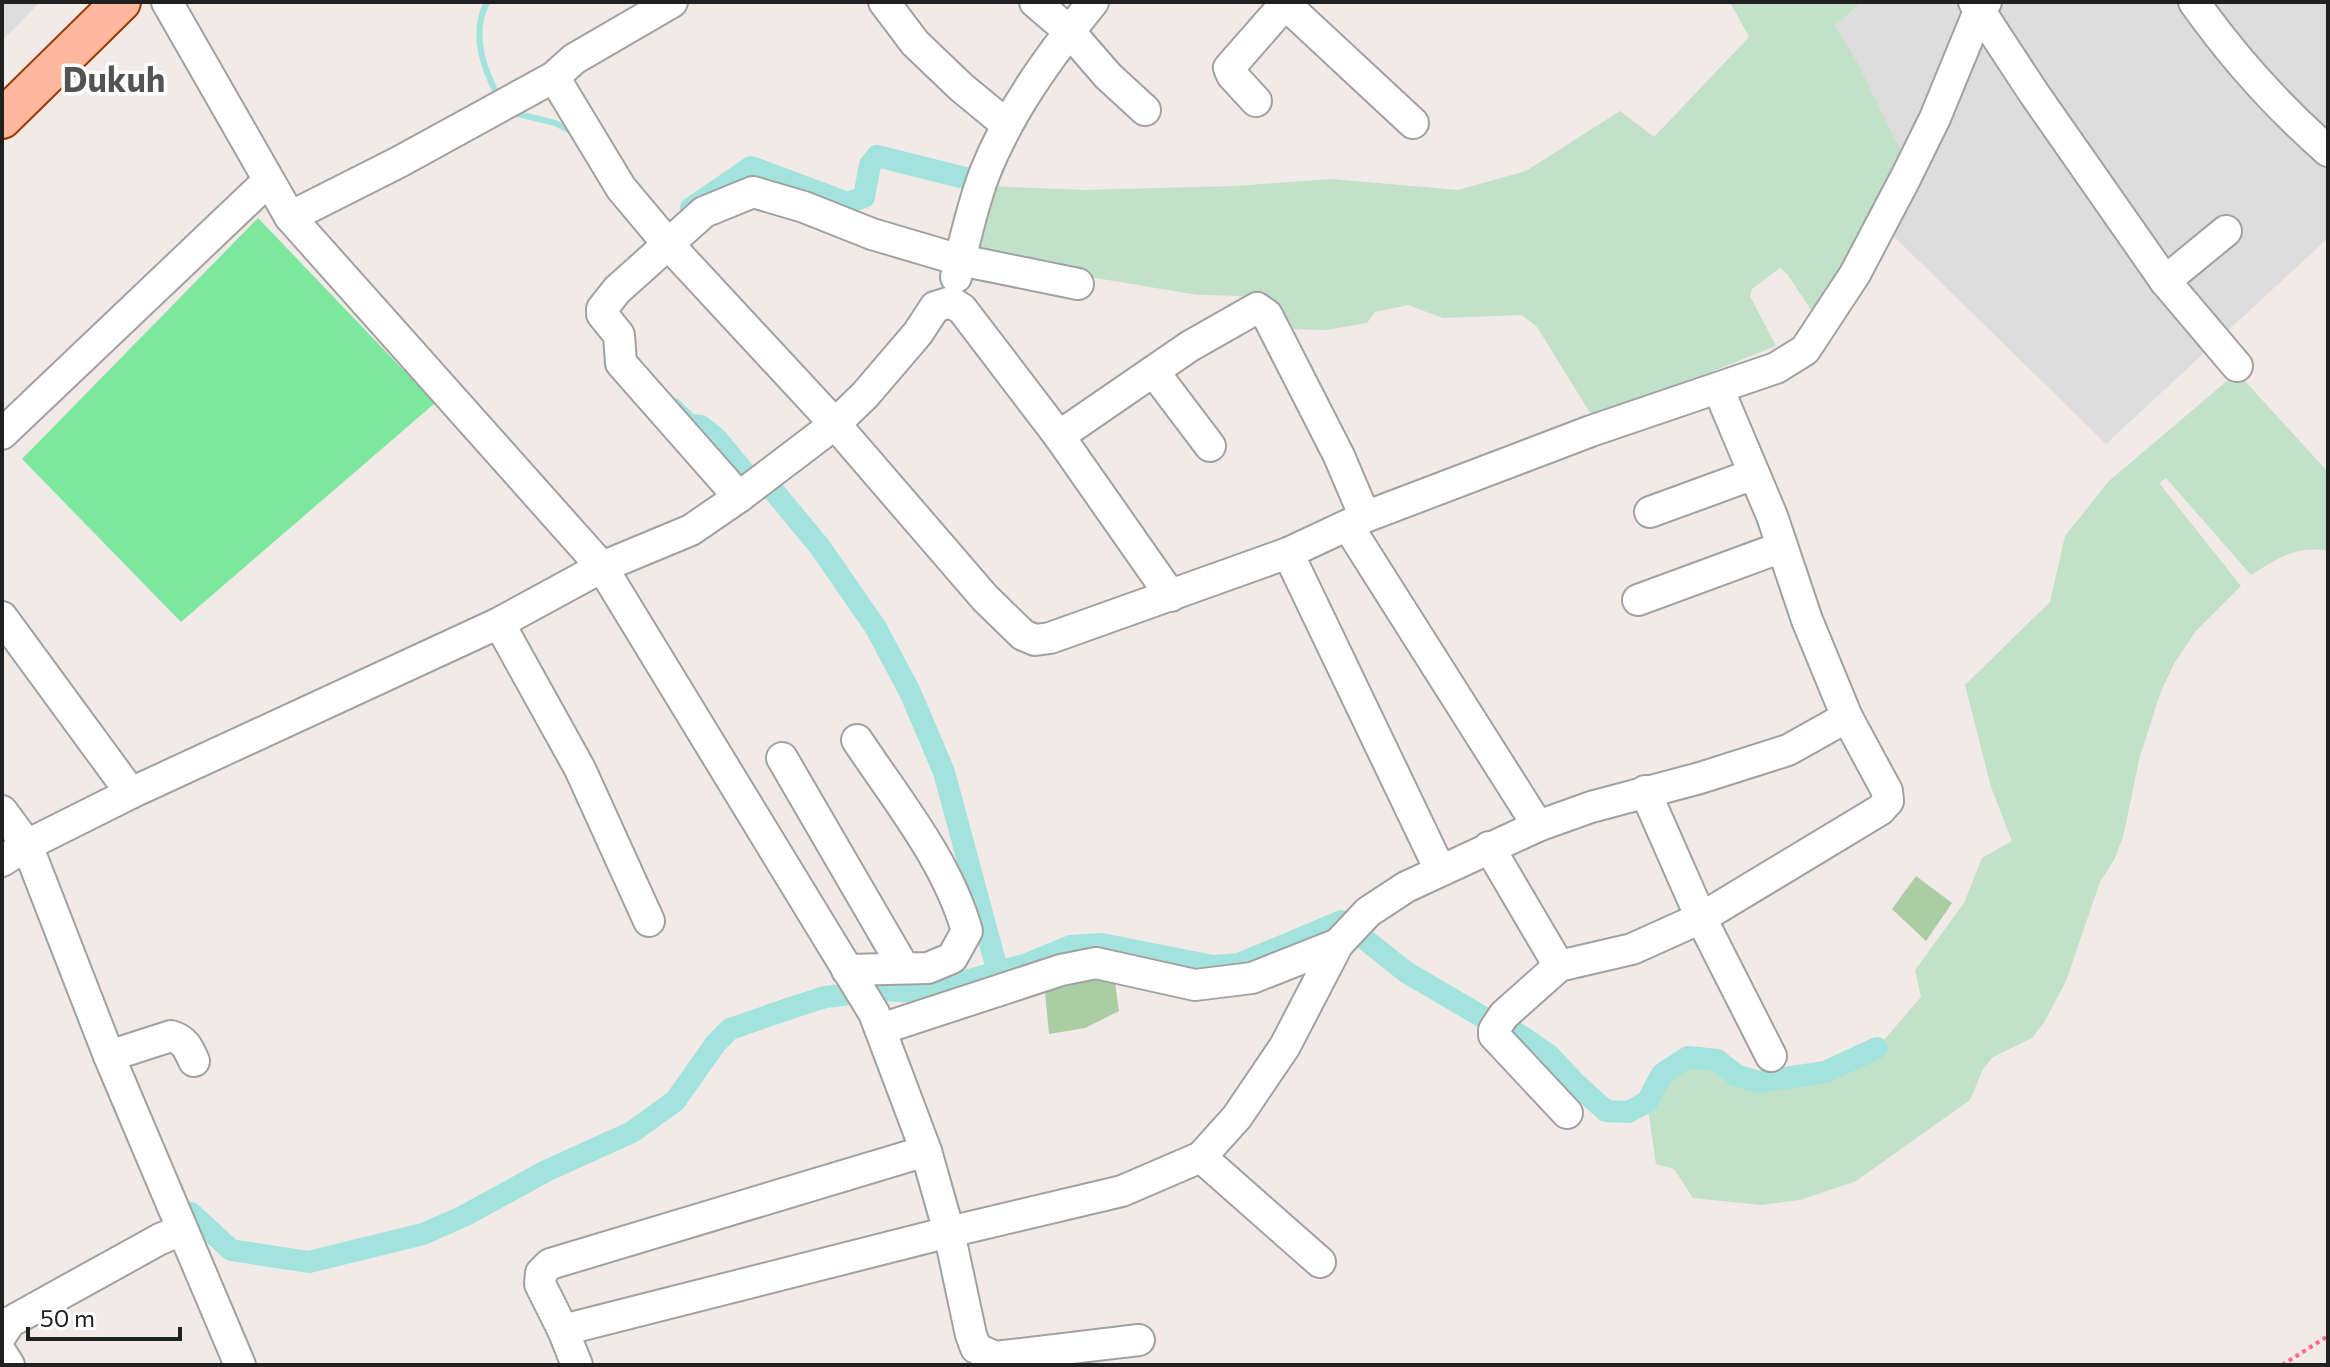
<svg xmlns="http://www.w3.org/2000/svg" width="2330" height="1367" viewBox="0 0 2330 1367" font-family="Commissioner,sans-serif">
	<rect width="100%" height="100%" fill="#f2eae6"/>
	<!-- residential -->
	<g fill="#dedddd">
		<polygon points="2,2 40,2 2,41"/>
		<polygon points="1862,2 2328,2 2328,238 2106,444 1871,214 1835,26"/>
	</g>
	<!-- wetland -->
	<g fill="#c1e1c8">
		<path d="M 1730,2 L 1862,2 L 1835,26 L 1856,60 L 1902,154 L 1820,306 L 1813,313 L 1788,275 L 1780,268 L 1752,289 L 1750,296 L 1776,346 L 1600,416 L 1592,416 L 1537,327 L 1522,315 L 1443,318 L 1408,305 L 1375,312 L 1367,323 L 1326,330 L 1292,329 C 1286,321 1279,305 1269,302 C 1241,292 1213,298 1185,293 C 1114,281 1044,270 974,255 L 988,186 L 1085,190 L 1234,186 L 1332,179 L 1458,190 L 1526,171 L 1620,111 L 1654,137 L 1749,37 Z"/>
		<path d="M 2234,375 L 2244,380 L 2328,472 L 2328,551 C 2297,545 2276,559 2251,575 L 2166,478 L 2159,483 L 2241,586 L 2196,631 L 2175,662 L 2161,691 L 2140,756 L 2123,837 L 2114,860 L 2100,882 L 2066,981 L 2045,1021 L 2032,1038 L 1993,1057 L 1983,1069 L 1970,1100 L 1856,1181 L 1800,1200 L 1761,1205 L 1693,1198 L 1674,1169 L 1656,1164 L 1648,1110 L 1668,1078 L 1691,1065 L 1717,1072 L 1734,1085 L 1759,1089 L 1827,1078 L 1880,1053 L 1877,1048 L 1921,997 L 1915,970 L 1964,903 L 1982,858 L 2012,841 L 1991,787 L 1965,685 L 2050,602 L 2065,536 L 2109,481 Z"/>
	</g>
	<!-- cemetery -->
	<g fill="#abcda4">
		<polygon points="1916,876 1952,903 1926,941 1892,909"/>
		<polygon points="1081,977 1115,982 1119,1011 1085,1028 1049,1034 1045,992"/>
	</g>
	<!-- pitch -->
	<polygon fill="#7ce89e" points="258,218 435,403 181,622 22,459"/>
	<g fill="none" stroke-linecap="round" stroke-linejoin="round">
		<!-- stream -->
		<g stroke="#a2e3de" stroke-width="6">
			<path d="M 487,2 C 472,31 482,65 496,92"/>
			<polyline points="510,112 555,123 571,131"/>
		</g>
		<!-- canal -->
		<g stroke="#a2e3de" stroke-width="22">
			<polyline points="691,208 751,167 848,203 864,197 870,165 877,156 973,180"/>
			<polyline points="673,409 688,424 701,426 716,438 745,473"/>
			<polyline points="761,487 772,489 820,547 876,628 910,692 944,772 998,973"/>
			<polyline points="191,1213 231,1250 309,1262 423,1234 464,1216 546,1171 632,1132 675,1101 716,1043 730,1029 788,1009 825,997 883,990 917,992 951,985 1027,964 1071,946 1101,944 1213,966 1239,964 1342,921 1406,972 1481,1016 1512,1030 1549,1055 1575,1083 1606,1111 1628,1112 1647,1102 1662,1074 1688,1057 1717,1060 1736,1075 1758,1082 1825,1072 1877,1048"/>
		</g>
		<defs>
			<g id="minor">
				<polyline points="167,2 290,217 602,567 874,1013 926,1151 949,1232 563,1330 577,1365"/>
				<polyline points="884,2 915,43 961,87 1007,125"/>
				<polyline points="1035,2 1069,31 1108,76 1145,110"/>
				<polyline points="1283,2 1413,123"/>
				<polyline points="1974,2 2033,92 2165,281 2237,366"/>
				<path d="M 2194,2 C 2233,57 2278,107 2328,151"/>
				<polyline points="554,77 621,188 668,244 835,424 985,598 1023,635 1035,640 1050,638 1288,553 1365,517 1591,431 1776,368 1805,350 1855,274 1906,177 1935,118 1979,11 1986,2"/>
				<polyline points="1256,101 1232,75 1229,68 1285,4"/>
				<polyline points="290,217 399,162 554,77 574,59 672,2"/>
				<path d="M 956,277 C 964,243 972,207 984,175 C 1009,111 1050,55 1093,2"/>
				<polyline points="2165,281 2226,231"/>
				<polyline points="1154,372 1210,446"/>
				<polyline points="2,434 268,181"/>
				<polyline points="1059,436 1190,346 1257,308 1267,315 1339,456 1365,517"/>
				<polyline points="739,497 621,363 619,335 602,314 602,309 617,290 704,212 753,192 804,207 872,234 960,260 1078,284"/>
				<polyline points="1650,512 1754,474"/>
				<polyline points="1348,526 1538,826"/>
				<polyline points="1288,553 1440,870"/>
				<polyline points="1638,600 1782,547"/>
				<polyline points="2,617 131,793 27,845 2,861"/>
				<polyline points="499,623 580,769 649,921"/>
				<polyline points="782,758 904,968"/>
				<polyline points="1645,791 1701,918 1771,1056"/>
				<polyline points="131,793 499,623 602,567 691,530 739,497 835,424 865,395 918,333 935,307 951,302 962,309 1059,436 1171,596"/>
				<polyline points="2,811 27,845 109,1056 240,1365"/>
				<polyline points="1489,847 1559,966"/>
				<path d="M 847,970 L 928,968 L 952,958 L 967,931 C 947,861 897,800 857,740"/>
				<polyline points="881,1029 1061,970 1096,963 1195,985 1252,978 1338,944"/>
				<path d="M 109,1056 L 171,1036 C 185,1040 188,1048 194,1061"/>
				<polyline points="1567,1113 1494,1035 1494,1030 1504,1015 1559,966 1632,949 1701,918 1880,810 1888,801 1887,791 1847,717 1807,620 1772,516 1718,388"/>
				<polyline points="1201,1157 1320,1262"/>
				<polyline points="563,1330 540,1284 541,1273 550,1264 926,1151"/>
				<polyline points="2,1334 10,1322 160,1239 182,1230"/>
				<polyline points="1139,1340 995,1357 976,1348 971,1335 949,1232 1122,1191 1201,1157 1237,1117 1285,1046 1338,944 1368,912 1406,887 1538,826 1591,807 1700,778 1788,750 1847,717"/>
				<polyline points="2,1354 9,1365"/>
			</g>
			<polyline id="major" points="2,119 121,2"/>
		</defs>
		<!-- minor casing -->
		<use href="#minor" stroke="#a1a1a1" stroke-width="34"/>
		<!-- major casing -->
		<use href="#major" stroke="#9c3900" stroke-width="42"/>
		<!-- path -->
		<polyline stroke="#ff6987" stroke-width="4" stroke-dasharray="4 4" stroke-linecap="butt" points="2282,1365 2328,1336"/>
		<!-- minor -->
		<use href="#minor" stroke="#fff" stroke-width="30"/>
		<!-- major -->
		<use href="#major" stroke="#ffb79d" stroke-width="38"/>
	</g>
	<g text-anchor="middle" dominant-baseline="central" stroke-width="7" stroke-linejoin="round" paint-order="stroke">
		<!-- quarter labels -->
		<g font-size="34" font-weight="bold" fill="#535353" stroke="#fff">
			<text x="114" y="78">Dukuh</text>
		</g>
	</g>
	<!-- border -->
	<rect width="2330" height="1367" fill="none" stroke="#202020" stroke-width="8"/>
	<!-- scale -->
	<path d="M28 1327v12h152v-12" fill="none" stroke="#202020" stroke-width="4"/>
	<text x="40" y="1327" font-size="24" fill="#202020" stroke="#ffffff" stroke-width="6" paint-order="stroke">50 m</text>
</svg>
